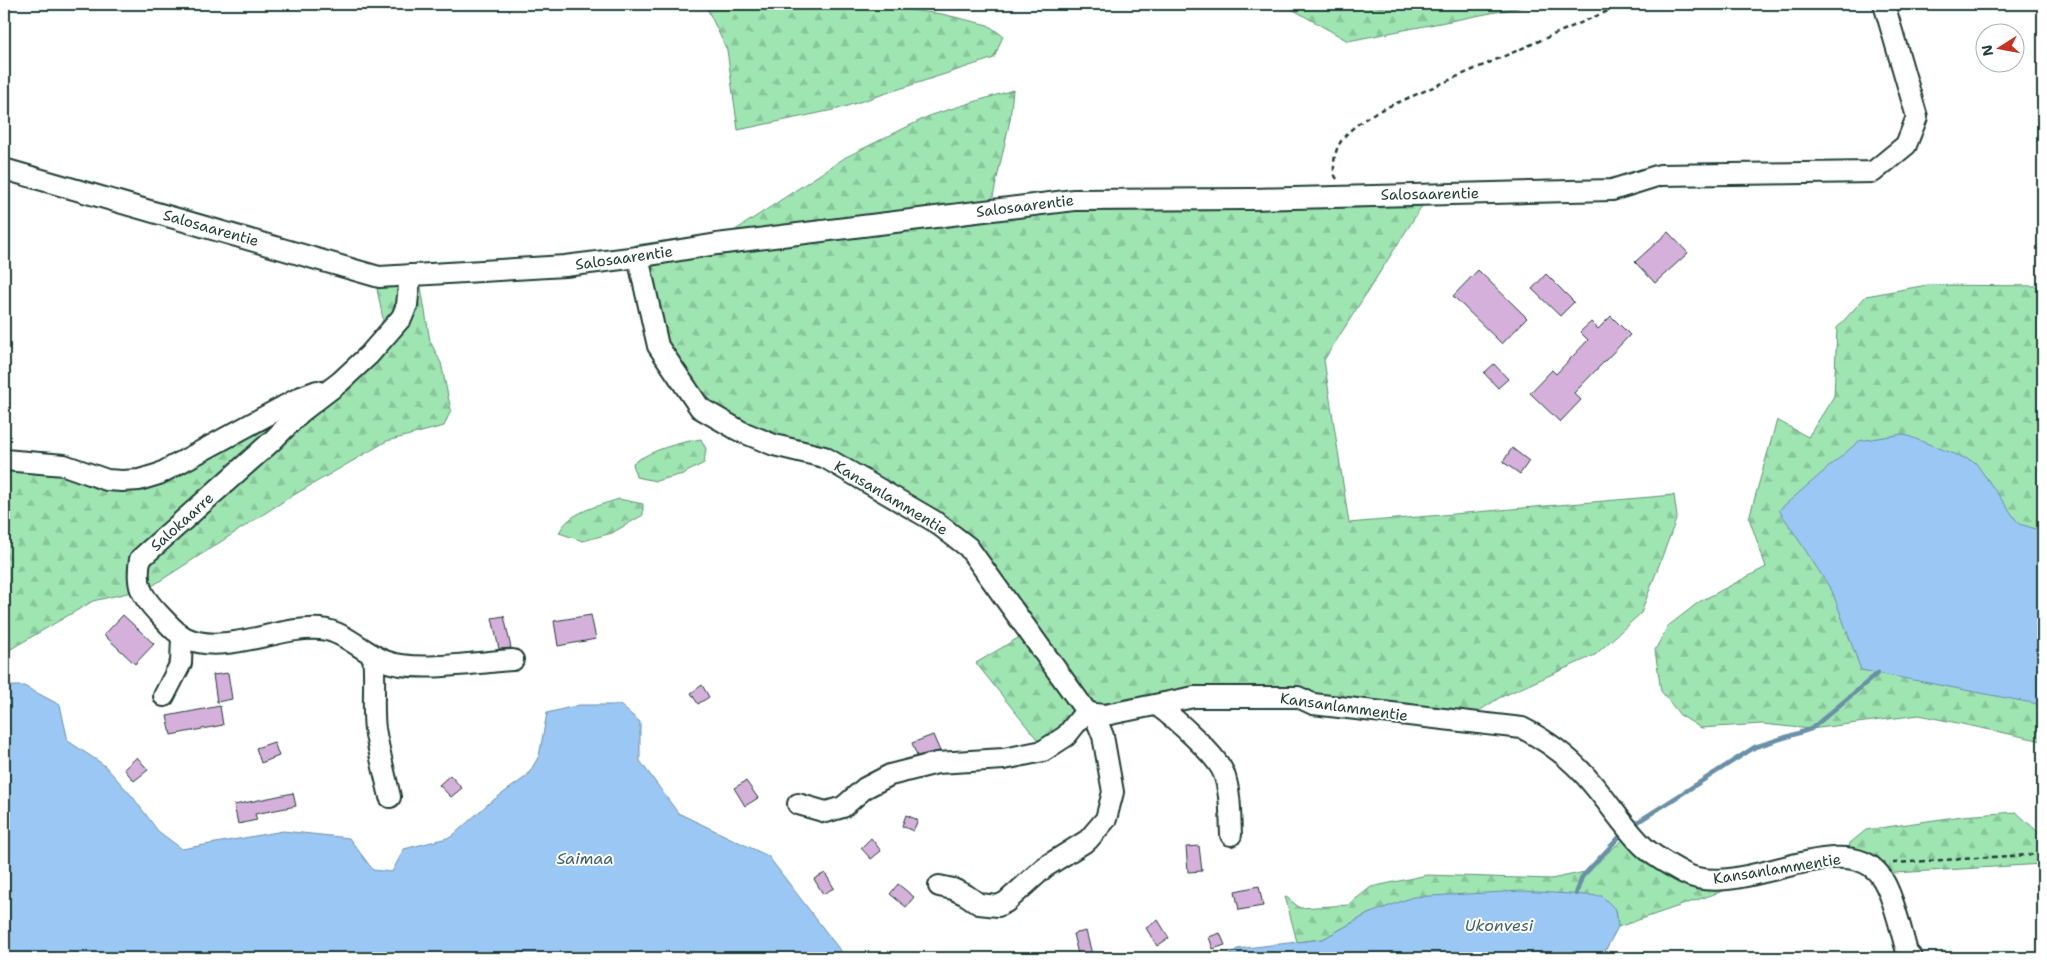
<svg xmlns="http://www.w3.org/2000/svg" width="2047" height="962" viewBox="0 0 2047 962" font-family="'Shantell Sans',sans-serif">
	<defs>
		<pattern id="forest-firs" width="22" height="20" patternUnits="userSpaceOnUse" patternTransform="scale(1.25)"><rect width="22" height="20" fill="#9fe5b2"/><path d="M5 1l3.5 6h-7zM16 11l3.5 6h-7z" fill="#88c59a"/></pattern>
	</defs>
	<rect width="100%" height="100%" fill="#fff"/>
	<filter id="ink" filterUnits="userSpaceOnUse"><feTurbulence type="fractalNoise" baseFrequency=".02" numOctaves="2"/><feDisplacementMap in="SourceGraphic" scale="10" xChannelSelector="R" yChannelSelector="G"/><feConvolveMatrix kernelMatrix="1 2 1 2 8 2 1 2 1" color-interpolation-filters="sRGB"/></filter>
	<g filter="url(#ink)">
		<!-- forest -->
		<g fill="url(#forest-firs)" stroke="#5f9173">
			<polygon points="705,4 891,4 893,8 942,14 988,25 1003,36 994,58 838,109 738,130 727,50"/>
			<polygon points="1286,4 1537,4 1348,41 1290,8"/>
			<polygon points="1013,90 1010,120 990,210 1429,195 1324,360 1349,523 1674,495 1677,517 1641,613 1595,655 1499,698 1479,711 1475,722 1194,697 1105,715 1052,758 976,663 1028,632 934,521 700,408 658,346 635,245 734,231 846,157 931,115"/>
			<polygon points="419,275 430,341 441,363 451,410 444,426 387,441 287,499 149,588 93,601 4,653 4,460 122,481 301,397 369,355 383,319 377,289 379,277"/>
			<polygon points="1927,285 2043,286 2043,741 1919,715 1811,729 1762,724 1701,728 1680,715 1661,691 1655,650 1668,626 1699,602 1766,567 1749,518 1777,420 1808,437 1834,396 1837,328 1866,296"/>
			<path d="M 701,439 L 706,449 L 704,463 L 683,474 L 656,481 L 636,477 L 633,463 C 654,449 677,443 701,439 Z"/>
			<path d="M 619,499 L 643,504 L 643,515 L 612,533 L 583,541 L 559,533 C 568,512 598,506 619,499 Z"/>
			<polygon points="2016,812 2037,831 2043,832 2043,864 1879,874 1847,858 1850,843 1866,830 1962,816"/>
			<polygon points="1632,832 1684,874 1805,863 1618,927 1616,910 1368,914 1323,939 1297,942 1285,896 1300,908 1348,905 1371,887 1427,875 1551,879 1585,872"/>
		</g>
		<!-- water -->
		<g fill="#9bc7f4" stroke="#6990a7">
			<polygon points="1903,434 1975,462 2019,524 2043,531 2043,705 1861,670 1832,591 1779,510 1859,441"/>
			<polygon points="4,686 24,686 60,705 68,741 104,765 132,796 158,831 182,849 283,831 349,838 373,870 392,872 404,849 451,837 488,804 527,776 539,756 547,713 579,705 620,705 640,722 640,761 678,813 768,856 846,958 4,958"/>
			<polygon points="1521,891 1602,896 1616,910 1618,927 1603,955 1600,958 1226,958 1237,949 1323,939 1368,914 1413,897"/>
		</g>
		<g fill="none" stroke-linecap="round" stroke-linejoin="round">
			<!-- stream -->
			<g stroke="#6990a7" stroke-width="4.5">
				<polyline points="1633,825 1755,747 1811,729 1878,673"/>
				<polyline points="1576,894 1582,877 1623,833"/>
			</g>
		</g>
		<!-- building -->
		<g fill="#d4b0db" stroke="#1f3d34">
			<polygon points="1668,232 1688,253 1655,283 1635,262"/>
			<polygon points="1478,270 1527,318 1502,344 1453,296"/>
			<polygon points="1546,274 1574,302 1560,316 1532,289"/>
			<polygon points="1611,316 1630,335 1574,393 1581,400 1560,422 1530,393 1552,370 1556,374 1588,340 1580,332 1591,322 1598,329"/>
			<polygon points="1494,364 1508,379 1498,388 1484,373"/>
			<polygon points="1512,448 1529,461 1520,474 1503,462"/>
			<polygon points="123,615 154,644 135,664 104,635"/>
			<polygon points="591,615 596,639 558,646 554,621"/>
			<polygon points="504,616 511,648 499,649 492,618"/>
			<polygon points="228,673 232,699 217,702 213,675"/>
			<polygon points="702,685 709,697 698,704 691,693"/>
			<polygon points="220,706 223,725 171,735 167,716"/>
			<polygon points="933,735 940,751 917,756 912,743"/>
			<polygon points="274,742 279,756 261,763 256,748"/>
			<polygon points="137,757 148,770 134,781 124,769"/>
			<polygon points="450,775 462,788 451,797 439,785"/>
			<polygon points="746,781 758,798 745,806 734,788"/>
			<polygon points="293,793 296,806 255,814 257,820 238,824 234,805"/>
			<polygon points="906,815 918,820 913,831 902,826"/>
			<polygon points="871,838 881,851 871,859 861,848"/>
			<polygon points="1199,846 1202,871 1188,872 1186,847"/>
			<polygon points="825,873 834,888 823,894 814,879"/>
			<polygon points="898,884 914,897 906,907 890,894"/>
			<polygon points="1259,886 1263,906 1239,910 1235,891"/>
			<polygon points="1158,920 1169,938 1157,946 1146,928"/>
			<polygon points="1086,931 1093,958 1079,958 1073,934"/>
			<polygon points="1220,933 1225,945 1213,949 1209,937"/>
		</g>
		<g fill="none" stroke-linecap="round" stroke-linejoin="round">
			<defs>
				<g id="minor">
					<polyline points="4,169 379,277 565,266 638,257 717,244 1074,200 1253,199 1612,190 1660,175 1873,172 1906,145 1917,117 1884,4"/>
					<path d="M 638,257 L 658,346 L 700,408 L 740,431 L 774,445 L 824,457 L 934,521 L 968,547 L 1086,711 L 1094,714 L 1105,715 L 1194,697 L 1298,697 L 1313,704 L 1522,728 C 1550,742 1576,763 1595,787 C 1611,806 1625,828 1643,846 C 1653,856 1671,866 1684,873 C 1736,902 1841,826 1879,874 C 1892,890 1901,931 1907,952 L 1912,958"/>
					<path d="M 410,275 L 407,305 L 402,317 L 369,355 L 340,382 L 301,412 L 272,441 L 140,559 C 136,585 140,594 158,613 C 167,622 175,633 186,638 C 224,656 281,625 321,629 C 346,632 362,652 385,661 C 415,673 479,662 513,660"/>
					<polyline points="4,460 64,465 107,480 122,481 139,480 159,474 301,397 317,391"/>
					<path d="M 373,655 C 376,680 372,704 375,729 C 379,752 385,775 390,797"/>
					<polyline points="164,696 181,663 182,636"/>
					<path d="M 1157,705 C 1174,718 1218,756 1224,774 C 1231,794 1230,815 1231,835"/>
					<polyline points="798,804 826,812 843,807 865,788 890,775 937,763 1004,759 1043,751 1066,736 1086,711"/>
					<polyline points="939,886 953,889 966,895 979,904 998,906 1006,902 1045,867 1088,840 1106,819 1113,792 1103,736 1094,714"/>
				</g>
			</defs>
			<!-- minor casing -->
			<use href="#minor" stroke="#1f3d34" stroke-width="24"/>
			<!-- path -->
			<g stroke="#1f3d34" stroke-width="2.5" stroke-dasharray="5 4" stroke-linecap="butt">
				<path d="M 1337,179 C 1333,174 1334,170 1334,164 C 1335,137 1356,125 1376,112 L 1624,4"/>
				<polyline points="1893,863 2043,854"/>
			</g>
			<!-- minor -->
			<use href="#minor" stroke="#fff" stroke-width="20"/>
		</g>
	</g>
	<g text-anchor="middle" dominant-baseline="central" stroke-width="4" stroke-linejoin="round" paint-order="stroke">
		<!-- street labels -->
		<g font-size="15" fill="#1f3d34" stroke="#fff">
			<text transform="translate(1430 194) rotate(-1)">Salosaarentie</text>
			<text transform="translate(1025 206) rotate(-7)">Salosaarentie</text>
			<text transform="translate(211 228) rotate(16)">Salosaarentie</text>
			<text transform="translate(624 258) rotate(-8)">Salosaarentie</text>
			<text transform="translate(891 498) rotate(31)">Kansanlammentie</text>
			<text transform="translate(182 522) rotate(-42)">Salokaarre</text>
			<text transform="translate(1344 707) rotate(8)">Kansanlammentie</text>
			<text transform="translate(1777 869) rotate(-9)">Kansanlammentie</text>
		</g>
		<!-- water labels -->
		<g font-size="16" font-style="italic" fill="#3e6064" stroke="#fff">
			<text x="585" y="858">Saimaa</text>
			<text x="1499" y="925">Ukonvesi</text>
		</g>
	</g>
	<!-- margin -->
	<rect width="2047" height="962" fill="none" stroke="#fff" stroke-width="20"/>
	<rect x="10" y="10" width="2027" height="942" fill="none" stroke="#1f3d34" stroke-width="2" filter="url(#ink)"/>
	<!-- north arrow -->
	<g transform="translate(2000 48) rotate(259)"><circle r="24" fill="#ffffff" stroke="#a5b1ae"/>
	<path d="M0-4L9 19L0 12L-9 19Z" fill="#c8321e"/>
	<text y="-8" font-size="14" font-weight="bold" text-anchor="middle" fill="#1f3d34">N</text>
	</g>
</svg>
